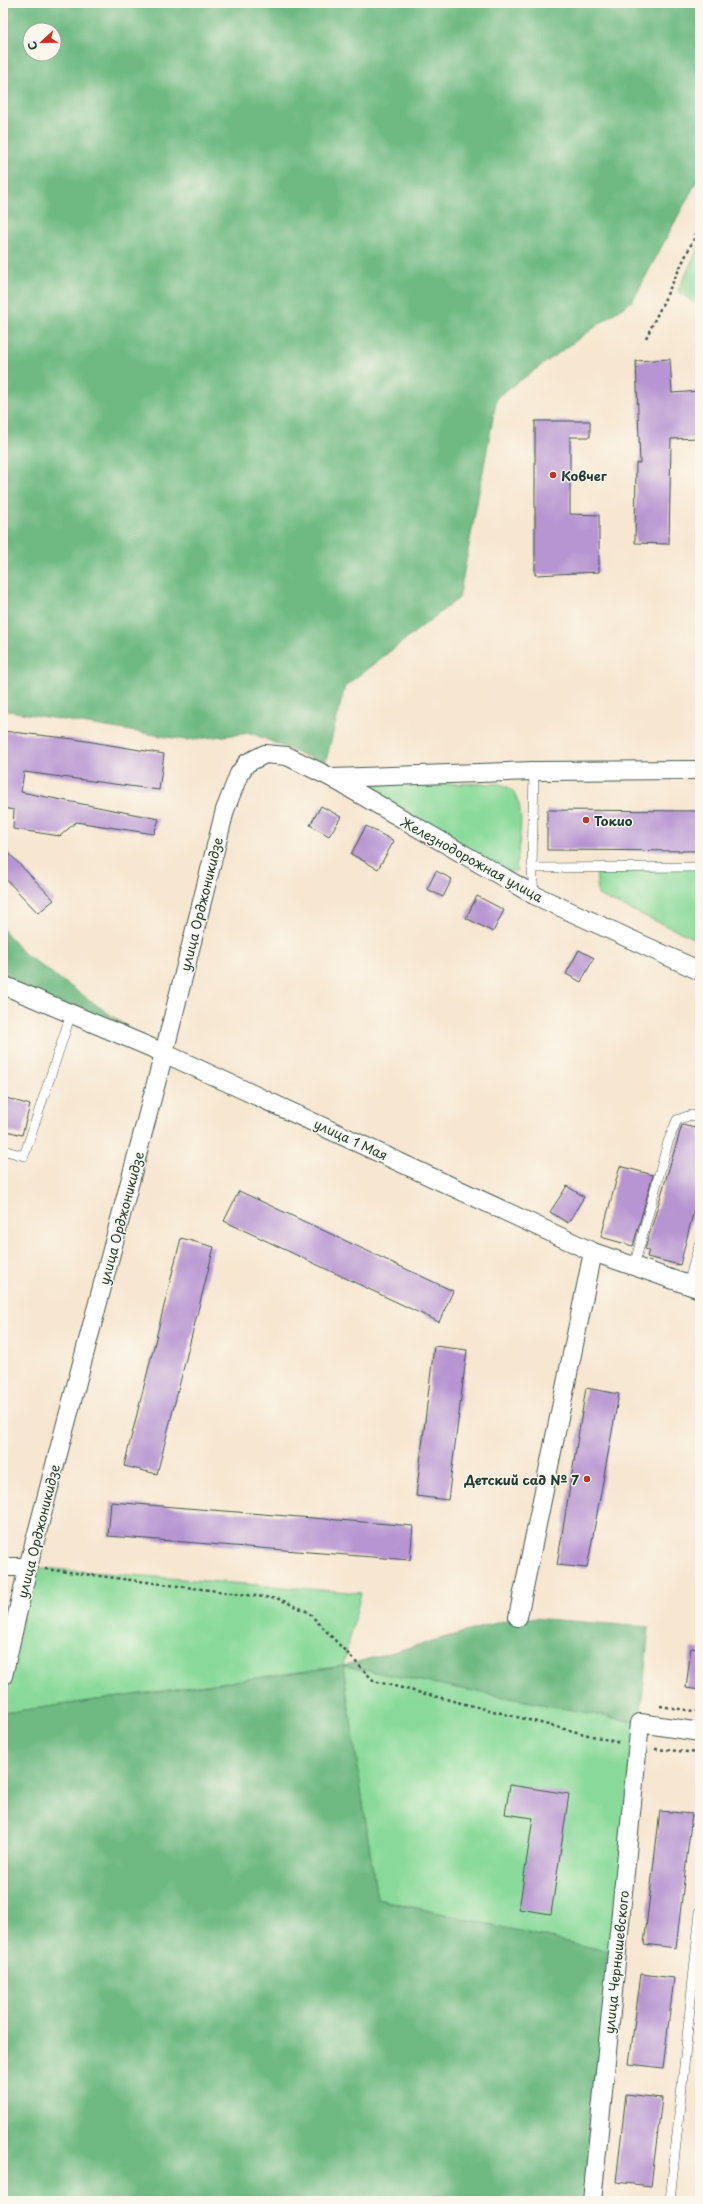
<svg xmlns="http://www.w3.org/2000/svg" width="703" height="2204" viewBox="0 0 703 2204" font-family="'Playpen Sans',sans-serif">
	<rect width="100%" height="100%" fill="#fbf7ec"/>
	<filter id="ink" filterUnits="userSpaceOnUse"><feTurbulence type="fractalNoise" baseFrequency=".025" numOctaves="2"/><feDisplacementMap in="SourceGraphic" scale="8" xChannelSelector="R" yChannelSelector="G"/><feConvolveMatrix kernelMatrix="1 2 1 2 8 2 1 2 1" color-interpolation-filters="sRGB"/></filter>
	<filter id="wash" filterUnits="userSpaceOnUse"><feTurbulence type="fractalNoise" baseFrequency=".012" numOctaves="4" result="noise"/><feDisplacementMap in="SourceGraphic" scale="16" xChannelSelector="R" yChannelSelector="G"/><feGaussianBlur stdDeviation="0.9" result="paint"/><feColorMatrix in="noise" values="0 0 0 0 0 0 0 0 0 0 0 0 0 0 0 0 0 1.4 0 .05"/><feComposite in="paint" operator="in"/></filter>
	<g filter="url(#wash)">
		<rect width="100%" height="100%" fill="#f7e6d0"/>
		<!-- green -->
		<g fill="#89da9a" stroke="#548c67">
			<polygon points="700,244 700,307 678,291"/>
			<path d="M 350,783 L 500,784 C 532,791 518,846 516,871 L 509,872 Z"/>
			<polygon points="700,867 700,941 598,895 596,868"/>
			<polygon points="28,1567 361,1593 343,1666 640,1723 616,1953 377,1899 343,1666 3,1713 3,1676"/>
		</g>
		<!-- forest -->
		<g fill="#6eba82" stroke="#467c5b" fill-rule="evenodd">
			<path d="M 3,3 L 700,3 L 700,175 L 633,300 L 497,397 L 459,598 L 345,686 L 325,764 L 251,733 L 186,740 L 3,710 ZM 30,30 L 54,30 L 54,54 L 30,54 Z"/>
			<polygon points="3,929 22,952 164,1053 3,985"/>
			<polygon points="518,1617 649,1627 640,1723 343,1666 377,1899 616,1953 592,2201 3,2201 3,1713 343,1666"/>
		</g>
		<g id="blocks">
			<!-- building -->
			<g fill="#b795d2">
				<polygon points="670,359 672,393 700,391 700,438 671,439 669,544 635,543 636,463 640,463 636,361"/>
				<polygon points="535,421 590,421 590,437 570,437 570,514 599,515 599,572 535,575"/>
				<polygon points="3,731 74,739 164,754 159,790 24,772 21,792 159,819 154,834 76,822 60,836 13,829 14,810 3,808"/>
				<polygon points="321,806 341,817 329,836 310,825"/>
				<polygon points="547,810 700,811 700,851 547,850"/>
				<polygon points="366,826 394,841 378,869 351,854"/>
				<polygon points="3,847 54,900 38,913 3,876"/>
				<polygon points="436,871 452,879 443,897 427,889"/>
				<polygon points="477,896 504,910 493,932 466,918"/>
				<polygon points="579,950 594,958 581,982 566,974"/>
				<polygon points="3,1097 30,1105 22,1135 3,1130"/>
				<polygon points="682,1125 700,1129 700,1186 680,1265 647,1257 649,1250 645,1249"/>
				<polygon points="620,1166 653,1175 633,1246 601,1237"/>
				<polygon points="567,1186 584,1197 568,1223 550,1212"/>
				<polygon points="239,1191 453,1291 439,1322 224,1221"/>
				<polygon points="181,1238 214,1247 157,1474 124,1466"/>
				<polygon points="434,1346 467,1350 448,1500 416,1496"/>
				<polygon points="586,1388 619,1394 587,1568 557,1565"/>
				<polygon points="111,1502 413,1526 410,1560 108,1536"/>
				<polygon points="691,1648 700,1649 700,1690 686,1688"/>
				<polygon points="510,1785 569,1794 551,1914 519,1909 533,1818 505,1814"/>
				<polygon points="660,1811 692,1814 676,1948 644,1944"/>
				<polygon points="641,1974 674,1978 663,2068 629,2064"/>
				<polygon points="626,2094 662,2098 651,2186 616,2182"/>
			</g>
		</g>
	</g>
	<g filter="url(#ink)">
		<use href="#blocks" fill-opacity="0" stroke="#3f564b" stroke-width="1"/>
		<g fill="none" stroke-linecap="round" stroke-linejoin="round">
			<defs>
				<g id="service">
					<polyline points="534,771 532,868 534,895"/>
					<polyline points="532,868 700,867"/>
					<polyline points="3,1150 24,1156 71,1014"/>
					<polyline points="634,1266 668,1142 677,1120 691,1115 700,1117"/>
					<polyline points="688,1285 700,1241"/>
					<polyline points="670,2201 700,1912"/>
				</g>
				<g id="minor">
					<polyline points="332,778 534,771 700,770"/>
					<polyline points="3,985 164,1053 593,1252 700,1289"/>
					<polyline points="3,1567 28,1567"/>
					<polyline points="518,1617 593,1252"/>
					<polyline points="3,1676 28,1567 164,1053 225,810 239,774 247,763 265,754 287,756 332,778 534,895 700,971"/>
					<polyline points="592,2201 640,1723 700,1732"/>
				</g>
			</defs>
			<!-- service casing -->
			<use href="#service" stroke="#3f564b" stroke-width="10"/>
			<!-- minor casing -->
			<use href="#minor" stroke="#3f564b" stroke-width="20"/>
			<!-- path -->
			<g stroke="#3f564b" stroke-width="2.5" stroke-dasharray="3 3" stroke-linecap="butt">
				<polyline points="646,338 700,226"/>
				<polyline points="45,1569 279,1599 308,1612 374,1681 620,1743"/>
				<polyline points="660,1706 700,1712"/>
				<polyline points="655,1749 700,1753"/>
			</g>
			<!-- service -->
			<use href="#service" stroke="#fff" stroke-width="9"/>
			<!-- minor -->
			<use href="#minor" stroke="#fff" stroke-width="18"/>
		</g>
	</g>
	<!-- markers -->
	<g fill="#c8321e" stroke="#fbf7ec" stroke-width="1.5">
		<circle cx="553" cy="475" r="4"/>
		<circle cx="586" cy="820" r="4"/>
		<circle cx="587" cy="1479" r="4"/>
	</g>
	<g text-anchor="middle" dominant-baseline="central" stroke-width="3" stroke-linejoin="round" paint-order="stroke">
		<!-- poi labels -->
		<g font-size="13" font-weight="bold" fill="#1f3d34" stroke="#fbf7ec" text-anchor="start">
			<text x="561" y="475">Ковчег</text>
			<text x="594" y="820">Токио</text>
			<text x="579" y="1479" text-anchor="end">Детский сад № 7</text>
		</g>
		<!-- street labels -->
		<g font-size="13" fill="#1f3d34" stroke="#fbf7ec">
			<text transform="translate(472 859) rotate(29)">Железнодорожная улица</text>
			<text transform="translate(201 904) rotate(-76)">улица Орджоникидзе</text>
			<text transform="translate(351 1139) rotate(25)">улица 1 Мая</text>
			<text transform="translate(121 1218) rotate(-75)">улица Орджоникидзе</text>
			<text transform="translate(38 1531) rotate(-76)">улица Орджоникидзе</text>
			<text transform="translate(616 1962) rotate(-84)">улица Чернышевского</text>
		</g>
	</g>
	<!-- margin -->
	<rect width="703" height="2204" fill="none" stroke="#fbf7ec" stroke-width="16"/>
	<!-- north arrow -->
	<g transform="translate(42 42) rotate(248)"><circle r="19" fill="#fbf7ec" stroke="#a3ada2"/>
	<path d="M0-3L7 15L0 10L-7 15Z" fill="#c8321e"/>
	<text y="-6" font-size="11" font-weight="bold" text-anchor="middle" fill="#1f3d34">С</text>
	</g>
</svg>
